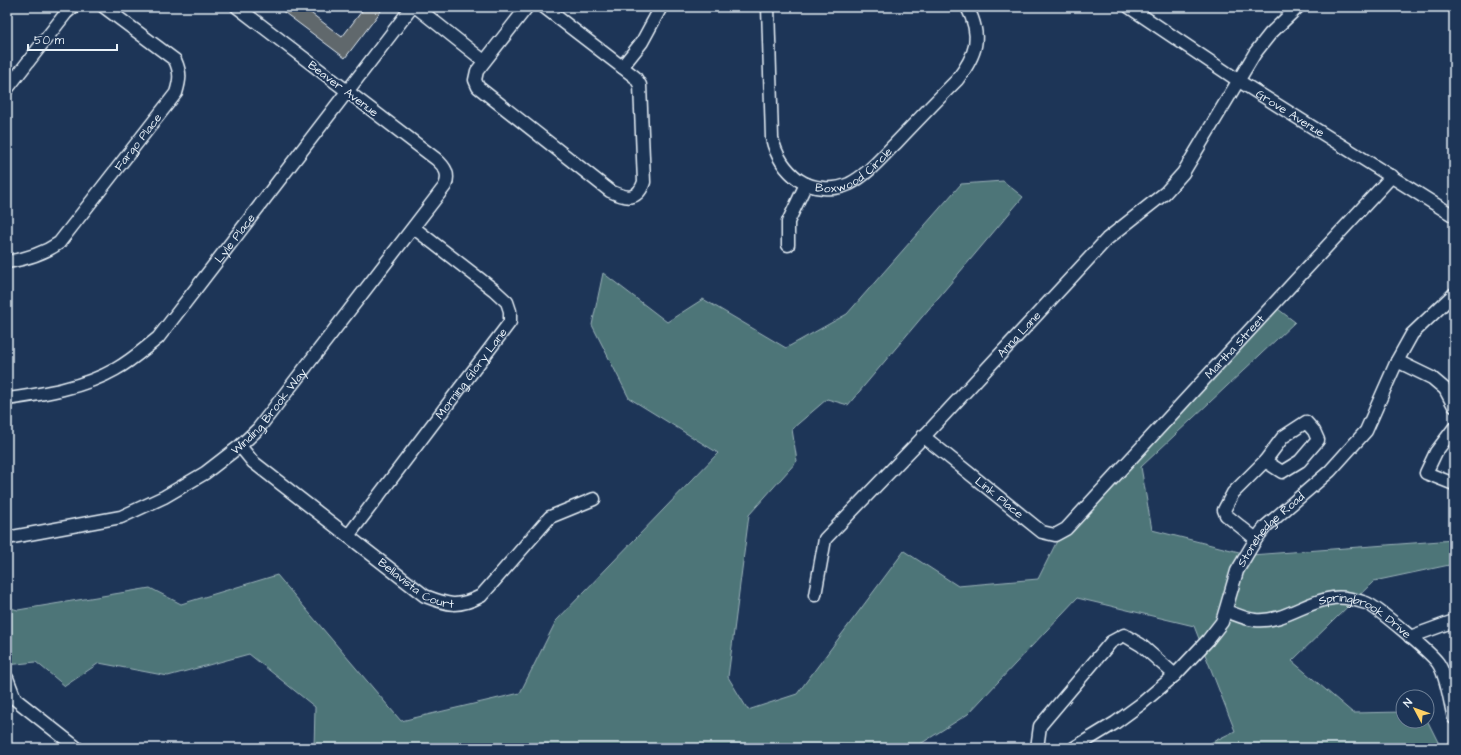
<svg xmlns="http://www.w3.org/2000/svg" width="1461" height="755" viewBox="0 0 1461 755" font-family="'Architects Daughter',sans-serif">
	<rect width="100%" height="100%" fill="#1d3557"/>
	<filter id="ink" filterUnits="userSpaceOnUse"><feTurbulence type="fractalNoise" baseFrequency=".025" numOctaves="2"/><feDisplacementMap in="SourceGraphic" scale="8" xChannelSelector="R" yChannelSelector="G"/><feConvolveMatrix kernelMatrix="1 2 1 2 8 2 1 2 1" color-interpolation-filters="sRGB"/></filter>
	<g filter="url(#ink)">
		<!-- green -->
		<polygon fill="#4d7478" stroke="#9ab2b8" points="1003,181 1023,197 848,405 827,399 792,429 797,461 749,515 728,677 748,710 797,694 904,551 958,586 1038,579 1067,521 1274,306 1295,322 1141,467 1152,530 1251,555 1454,540 1454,564 1374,581 1292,661 1353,713 1403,712 1403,721 1427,720 1441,748 1200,748 1235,731 1194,626 1077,598 968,714 914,748 314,748 315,707 249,654 168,676 99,663 65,686 36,662 7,665 7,607 18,610 150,588 181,604 277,575 401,721 520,693 556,621 718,453 629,398 592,325 603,273 667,322 703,299 786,348 847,314 961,184"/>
		<!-- building -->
		<polygon fill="#60676c" stroke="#e8f1f8" points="277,7 303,7 342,37 365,7 384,7 345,58"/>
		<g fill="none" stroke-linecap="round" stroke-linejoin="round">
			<defs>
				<g id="minor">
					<polyline points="416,7 484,61"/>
					<path d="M 527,7 L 477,71 L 475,80 L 478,87 L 610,191 C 625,198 637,202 644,182 L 640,85 L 635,77 L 544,7"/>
					<path id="s1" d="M 768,7 L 772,138 C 776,156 784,169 799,180 C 812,189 834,191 849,184 C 867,175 881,158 895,144 C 915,123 936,101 957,80 C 976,55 983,37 967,7"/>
					<path id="s2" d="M 1129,7 L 1239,81 L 1454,216"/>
					<polyline points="622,67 642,42 661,7"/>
					<polyline points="7,89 66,13 73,7"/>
					<polyline points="788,245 788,222 806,184"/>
					<path id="s3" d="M 7,262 C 26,259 43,254 59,243 L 176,93 C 180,80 181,73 175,60 L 104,7"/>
					<polyline points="1397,361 1432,378 1445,389 1454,406"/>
					<path id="s4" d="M 7,399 C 43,394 83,388 116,369 C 131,361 144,349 158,338 L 412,7"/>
					<polygon points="1306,422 1314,431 1318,440 1300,461 1282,472 1265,461 1283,437"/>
					<polyline points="1454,428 1436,452 1426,473 1454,484"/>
					<path id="s5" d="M 923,436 L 1042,532 L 1055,535 L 1066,529 L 1392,176"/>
					<path id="s6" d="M 240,446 L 253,462 L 425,596 C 448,605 458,608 481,596 L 550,517 L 594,499"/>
					<path id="s7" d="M 348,536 L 510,322 L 510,311 L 507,302 L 494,290 L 414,228"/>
					<path id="s8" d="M 7,538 L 121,517 L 164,497 L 205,473 L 240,446 L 258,429 L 445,186 C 450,174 445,167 436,159 L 237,7"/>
					<polyline points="1256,539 1226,515 1224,510 1233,493 1265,461"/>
					<path id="s9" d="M 815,595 L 825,539 L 930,430 L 1107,239 L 1165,193 L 1183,173 L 1255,53 L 1270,34 L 1298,7"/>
					<path id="s10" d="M 1226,611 C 1235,614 1245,619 1255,620 C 1283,623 1306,601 1333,598 C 1342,596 1357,600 1366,603 C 1377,607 1431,653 1438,663 C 1447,676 1450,703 1454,718"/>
					<polyline points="1410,637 1454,621"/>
					<polyline points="7,678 15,699 77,748"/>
					<polyline points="1037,748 1040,726 1111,642 1124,635 1141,645 1175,675"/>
					<path id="s11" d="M 1074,748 L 1115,723 L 1141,704 L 1175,675 L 1208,640 L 1222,622 L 1237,571 L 1256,539 L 1266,526 L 1330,471 L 1366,431 L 1397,361 L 1412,334 L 1454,294"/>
				</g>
			</defs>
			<!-- minor casing -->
			<use href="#minor" stroke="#e8f1f8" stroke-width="15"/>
			<!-- minor -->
			<use href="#minor" stroke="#1d3557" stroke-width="12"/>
		</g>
	</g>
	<g text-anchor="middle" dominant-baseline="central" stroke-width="4" stroke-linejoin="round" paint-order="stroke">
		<!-- street labels -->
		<g font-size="12" fill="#e8f1f8" stroke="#1d3557">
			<text transform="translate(343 89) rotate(37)">Beaver Avenue</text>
			<text stroke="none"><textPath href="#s2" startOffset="193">Grove Avenue</textPath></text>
			<text stroke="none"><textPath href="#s3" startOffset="184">Fargo Place</textPath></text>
			<text stroke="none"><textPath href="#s1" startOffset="244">Boxwood Circle</textPath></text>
			<text stroke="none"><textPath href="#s4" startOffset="292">Lyle Place</textPath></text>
			<text stroke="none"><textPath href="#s9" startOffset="339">Anna Lane</textPath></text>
			<text stroke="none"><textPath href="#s5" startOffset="427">Martha Street</textPath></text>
			<text stroke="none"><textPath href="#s7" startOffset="204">Morning Glory Lane</textPath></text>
			<text stroke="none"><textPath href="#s8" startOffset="300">Winding Brook Way</textPath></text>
			<text stroke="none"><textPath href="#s5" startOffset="98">Link Place</textPath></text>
			<text stroke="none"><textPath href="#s11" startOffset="303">Stonehedge Road</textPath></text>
			<text stroke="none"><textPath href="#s6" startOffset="225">Bellavista Court</textPath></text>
			<text stroke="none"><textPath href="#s10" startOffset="149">Springbrook Drive</textPath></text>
		</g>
	</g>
	<!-- margin -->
	<rect width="1461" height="755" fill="none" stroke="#1d3557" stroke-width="24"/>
	<rect x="12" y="12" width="1437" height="731" fill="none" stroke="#e8f1f8" stroke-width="1.5" filter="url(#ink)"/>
	<!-- north arrow -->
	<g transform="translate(1415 709) rotate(311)"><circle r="19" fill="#1d3557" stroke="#6e8097"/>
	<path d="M0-3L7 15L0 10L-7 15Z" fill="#ffd166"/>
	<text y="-6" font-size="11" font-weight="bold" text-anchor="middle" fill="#e8f1f8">N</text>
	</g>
	<!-- scale -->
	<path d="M28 44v6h89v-6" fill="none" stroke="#e8f1f8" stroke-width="2"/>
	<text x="34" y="44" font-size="12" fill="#e8f1f8" stroke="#1d3557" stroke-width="3" paint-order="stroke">50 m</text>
</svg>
